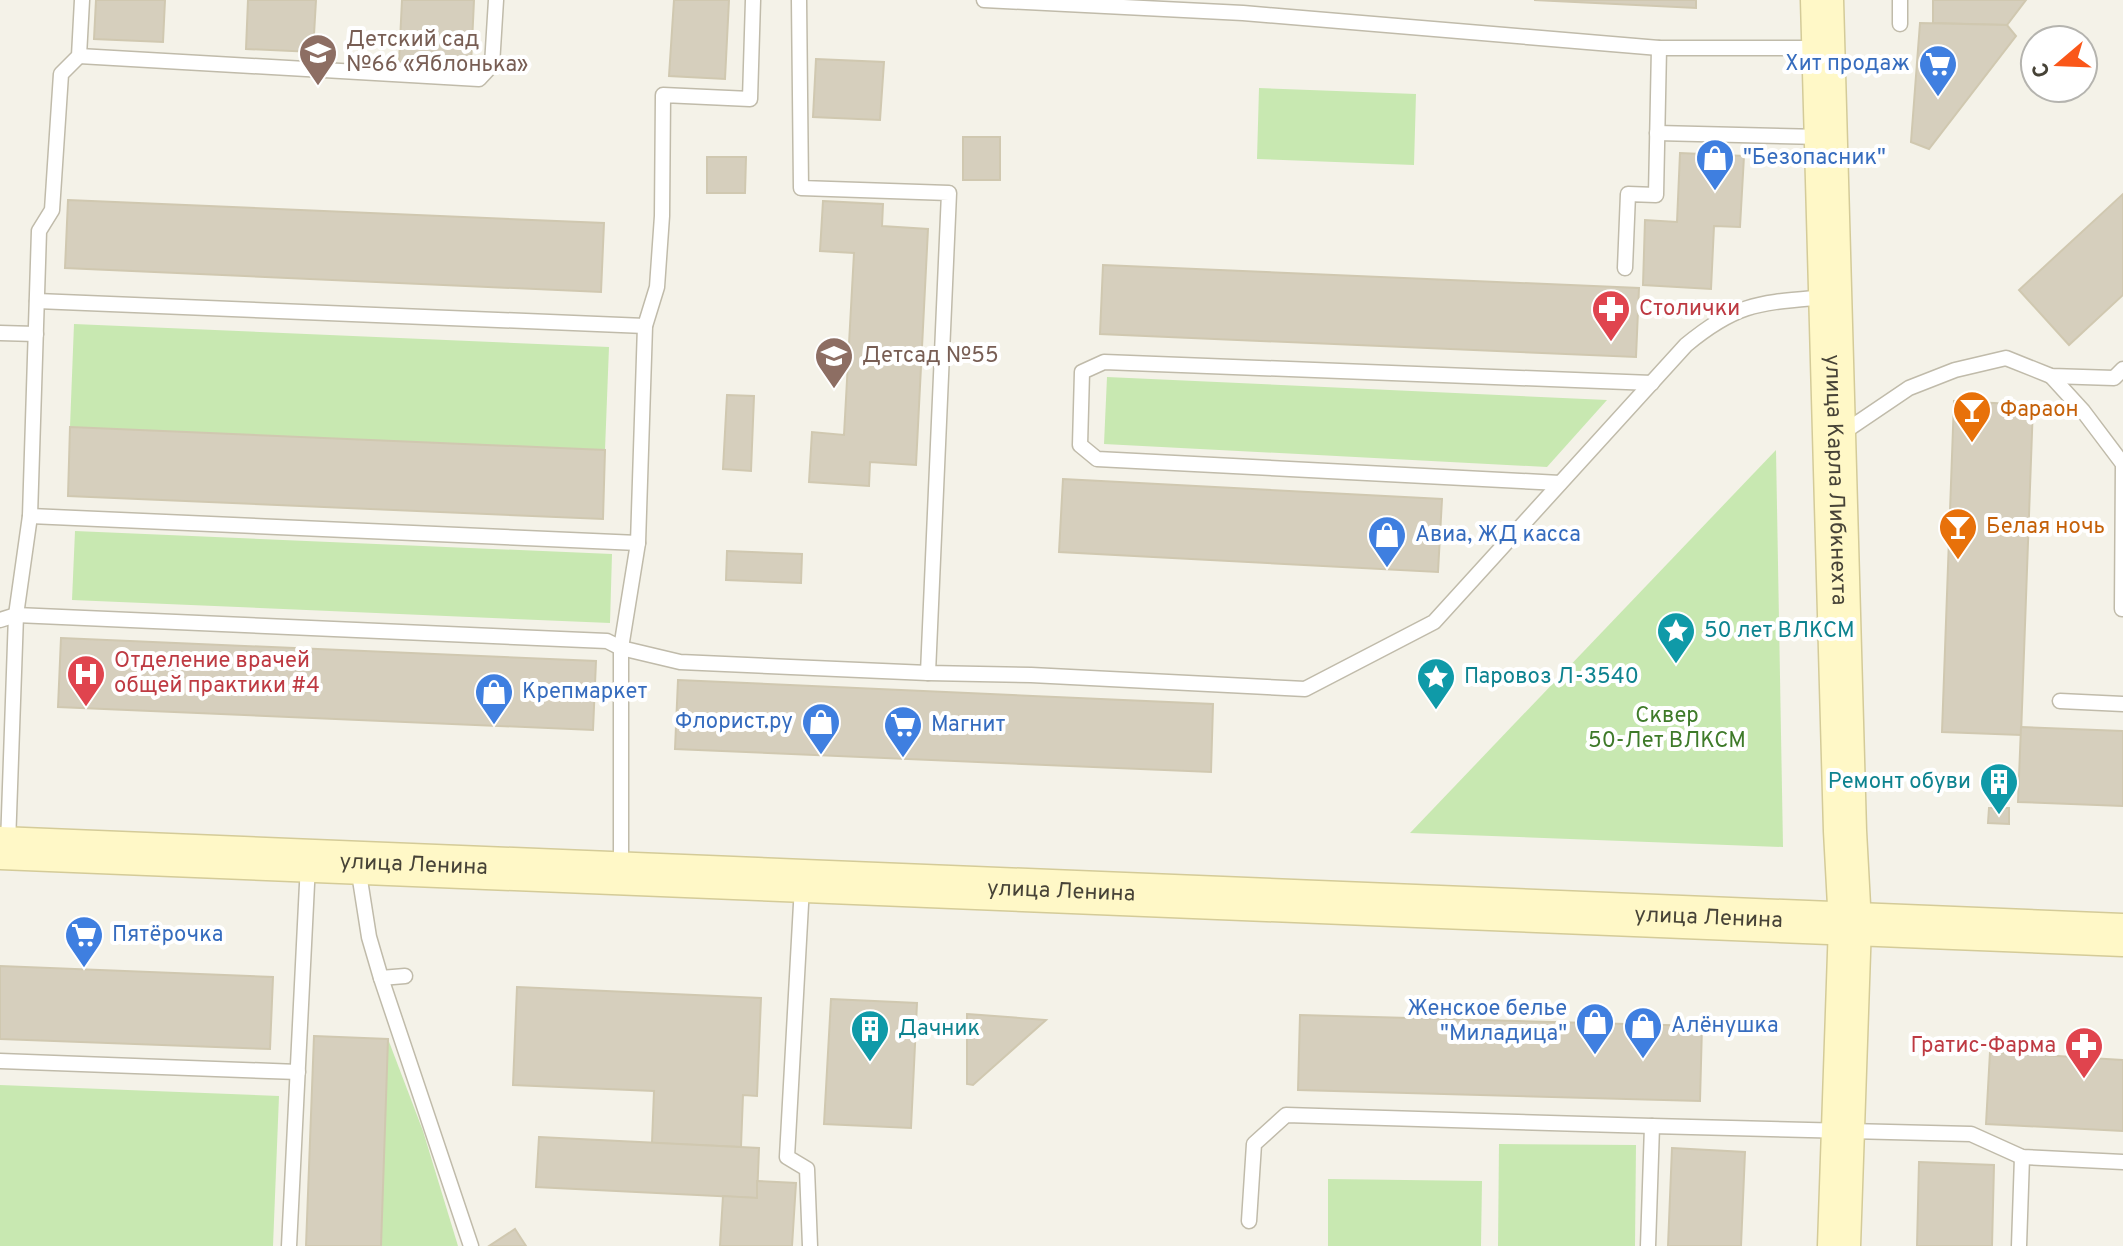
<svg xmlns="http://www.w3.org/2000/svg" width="2123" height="1246" viewBox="0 0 2123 1246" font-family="Overpass,sans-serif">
	<rect width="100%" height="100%" fill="#f4f2e8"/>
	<!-- green -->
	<g fill="#c8e8b1">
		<polygon points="1259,88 1416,94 1414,165 1257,159"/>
		<polygon points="74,324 609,347 605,450 70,427"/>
		<polygon points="1107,377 1607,400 1547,467 1104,444"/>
		<polygon points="1776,450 1783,847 1410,833"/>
		<polygon points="75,531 612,554 610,623 72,600"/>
		<polygon points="388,1039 423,1131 458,1246 381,1246"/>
		<polygon points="0,1085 279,1096 273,1246 0,1246"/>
		<polygon points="1499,1144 1636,1145 1635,1246 1498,1246"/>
		<polygon points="1328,1179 1482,1181 1481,1246 1328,1246"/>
	</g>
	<!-- building -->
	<g fill="#d6cfbd" stroke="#d0c8b0" stroke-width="2">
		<polygon points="96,0 165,0 163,42 94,39"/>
		<polygon points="248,0 316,0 313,52 246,49"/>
		<polygon points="402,0 474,0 471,65 399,62"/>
		<polygon points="674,0 729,0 725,79 669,76"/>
		<polygon points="1534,0 1696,0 1696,8"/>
		<polygon points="1933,0 2026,0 2007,25 1933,23"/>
		<polygon points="1920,23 2007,25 2016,36 1929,149 1911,142"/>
		<polygon points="816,59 884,62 880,120 813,117"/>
		<rect x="963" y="137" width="37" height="43"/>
		<polygon points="1680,153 1744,156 1740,227 1714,226 1711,289 1643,285 1645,220 1677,222"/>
		<polygon points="707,157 746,157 745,193 707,193"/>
		<polygon points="2123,194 2123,295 2069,345 2019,290"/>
		<polygon points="68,200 604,223 601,292 65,268"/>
		<polygon points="823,201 883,204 882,226 928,229 916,465 870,462 869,486 809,482 812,432 844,435 854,253 820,251"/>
		<polygon points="1103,265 1639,288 1636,357 1100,334"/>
		<polygon points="727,395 754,396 751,471 723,469"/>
		<polygon points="1954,401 2033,405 2021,735 1942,732"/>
		<polygon points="70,427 605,450 603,519 68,496"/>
		<polygon points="1063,479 1442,499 1438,572 1059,552"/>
		<polygon points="727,551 802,554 801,583 726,580"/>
		<polygon points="61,638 596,661 593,730 58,707"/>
		<polygon points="678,680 1213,704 1211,772 675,749"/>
		<polygon points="2021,727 2123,731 2123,806 2018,802"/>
		<polygon points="1989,808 2009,808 2009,824 1988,823"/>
		<polygon points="0,966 273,977 270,1049 0,1039"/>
		<polygon points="517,987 761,998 757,1096 743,1095 741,1147 652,1143 654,1091 513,1085"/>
		<polygon points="831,999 917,1003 911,1128 824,1124"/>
		<polygon points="967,1014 981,1015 1046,1020 973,1085 967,1084"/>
		<polygon points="1300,1015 1702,1026 1700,1101 1298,1090"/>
		<polygon points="314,1036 388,1039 381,1246 306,1246"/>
		<polygon points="1990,1052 2123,1060 2123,1131 1986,1124"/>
		<polygon points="539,1137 759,1148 757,1198 536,1187"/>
		<polygon points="1672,1148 1745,1152 1741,1246 1668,1246"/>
		<polygon points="1919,1162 1994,1165 1992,1246 1917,1246"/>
		<polygon points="757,1181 796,1183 792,1246 720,1246 723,1196 757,1198"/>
		<polygon points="515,1229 526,1246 489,1246"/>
	</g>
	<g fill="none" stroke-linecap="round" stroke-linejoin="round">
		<defs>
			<g id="service">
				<polyline points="799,0 801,188 949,193 928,673"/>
				<polyline points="984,0 1243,13 1659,48 1821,48"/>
				<polyline points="1900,24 1900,0"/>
				<polyline points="79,56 479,79 492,65 496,0"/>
				<polyline points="1657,133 1821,137"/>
				<polyline points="1625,268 1628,194 1656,195 1659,48"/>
				<polyline points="37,301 645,326"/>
				<polyline points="0,333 36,334"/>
				<polyline points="2051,376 2083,411 2123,464 2122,609"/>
				<polyline points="1841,434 1909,388 1955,370 2006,358 2051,376 2114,378 2123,369"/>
				<polyline points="1560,483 1097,459 1080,445 1082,372 1104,362 1652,383"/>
				<polyline points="30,516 638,543"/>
				<path d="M 0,620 L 16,615 L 607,641 L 621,648 L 680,662 L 928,673 L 1031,675 L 1305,689 L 1434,622 L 1686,345 C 1738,302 1760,303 1825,297"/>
				<polyline points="2060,701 2123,704"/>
				<polyline points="8,844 16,615 30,516 39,231 52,210 61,74 79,56 82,0"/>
				<polyline points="358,867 369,937 381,978 471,1246"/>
				<polyline points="621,872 621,648 638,543 645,326 657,287 662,216 663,95 750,99 753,0"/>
				<polyline points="802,886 787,1157 807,1169 810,1246"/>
				<polyline points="381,978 405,976"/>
				<polyline points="0,1061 298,1072"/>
				<polyline points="1249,1221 1254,1144 1286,1115 1652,1126"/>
				<polyline points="289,1246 308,864"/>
				<polyline points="1648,1246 1652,1126 1971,1134 2022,1157 2123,1162"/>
				<polyline points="2019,1246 2022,1157"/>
			</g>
			<g id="secondary">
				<path id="s1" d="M 1822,0 L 1845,831 L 1850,924 L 1839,1246"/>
				<path id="s2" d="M 0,848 L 2123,935"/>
			</g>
		</defs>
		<!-- service casing -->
		<use href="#service" stroke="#c0bbaa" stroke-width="17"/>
		<!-- secondary casing -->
		<use href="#secondary" stroke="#d4cb98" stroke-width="45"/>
		<!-- service -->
		<use href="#service" stroke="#fff" stroke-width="14"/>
		<!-- secondary -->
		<use href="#secondary" stroke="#fff8c7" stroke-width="42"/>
	</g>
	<!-- icons -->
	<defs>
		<symbol id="school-pin" viewBox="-11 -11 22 30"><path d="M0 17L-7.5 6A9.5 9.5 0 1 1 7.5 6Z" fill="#8d6e63" stroke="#fff"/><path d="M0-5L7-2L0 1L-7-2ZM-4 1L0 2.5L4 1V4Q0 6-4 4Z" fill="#fff"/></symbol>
		<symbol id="supermarket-pin" viewBox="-11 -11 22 30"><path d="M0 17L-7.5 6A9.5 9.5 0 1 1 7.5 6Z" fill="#3f7fe0" stroke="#fff"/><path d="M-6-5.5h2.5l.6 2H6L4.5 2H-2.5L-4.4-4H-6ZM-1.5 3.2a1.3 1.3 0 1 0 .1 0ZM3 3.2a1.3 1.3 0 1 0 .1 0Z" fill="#fff"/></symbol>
		<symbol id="shop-pin" viewBox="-11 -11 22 30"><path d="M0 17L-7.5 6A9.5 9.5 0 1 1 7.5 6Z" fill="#3f7fe0" stroke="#fff"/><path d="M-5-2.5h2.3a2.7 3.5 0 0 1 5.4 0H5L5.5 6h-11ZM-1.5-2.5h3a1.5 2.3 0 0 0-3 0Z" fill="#fff"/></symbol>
		<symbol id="pharmacy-pin" viewBox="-11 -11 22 30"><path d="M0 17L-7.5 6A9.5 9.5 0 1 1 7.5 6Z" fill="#e0444e" stroke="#fff"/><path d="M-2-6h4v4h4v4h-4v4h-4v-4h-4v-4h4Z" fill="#fff"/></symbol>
		<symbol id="bar-pin" viewBox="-11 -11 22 30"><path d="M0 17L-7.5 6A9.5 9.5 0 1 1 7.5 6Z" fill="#e8710a" stroke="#fff"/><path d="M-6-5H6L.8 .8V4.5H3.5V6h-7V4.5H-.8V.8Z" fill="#fff"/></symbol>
		<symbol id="sight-pin" viewBox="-11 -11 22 30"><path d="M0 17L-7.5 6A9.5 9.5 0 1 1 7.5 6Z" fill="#0f9aa8" stroke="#fff"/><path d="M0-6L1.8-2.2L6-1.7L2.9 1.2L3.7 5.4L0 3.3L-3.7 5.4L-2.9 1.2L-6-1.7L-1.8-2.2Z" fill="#fff"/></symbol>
		<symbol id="hospital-pin" viewBox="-11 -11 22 30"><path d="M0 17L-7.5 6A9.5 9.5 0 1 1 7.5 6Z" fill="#e0444e" stroke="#fff"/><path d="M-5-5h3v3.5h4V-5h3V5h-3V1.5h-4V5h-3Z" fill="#fff"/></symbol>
		<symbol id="building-pin" viewBox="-11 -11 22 30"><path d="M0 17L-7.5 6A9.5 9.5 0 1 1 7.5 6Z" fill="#0f9aa8" stroke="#fff"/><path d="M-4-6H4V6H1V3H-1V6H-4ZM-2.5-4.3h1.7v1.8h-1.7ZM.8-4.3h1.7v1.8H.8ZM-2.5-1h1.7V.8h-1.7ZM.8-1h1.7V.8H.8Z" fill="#fff"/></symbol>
	</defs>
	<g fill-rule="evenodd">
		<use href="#school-pin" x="296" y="31" width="44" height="60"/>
		<use href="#supermarket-pin" x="1916" y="42" width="44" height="60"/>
		<use href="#shop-pin" x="1693" y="136" width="44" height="60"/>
		<use href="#pharmacy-pin" x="1589" y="287" width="44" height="60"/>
		<use href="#school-pin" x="812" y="334" width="44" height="60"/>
		<use href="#bar-pin" x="1950" y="388" width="44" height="60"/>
		<use href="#bar-pin" x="1936" y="505" width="44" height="60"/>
		<use href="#shop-pin" x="1365" y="513" width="44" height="60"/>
		<use href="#sight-pin" x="1654" y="609" width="44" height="60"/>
		<use href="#hospital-pin" x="64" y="652" width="44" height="60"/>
		<use href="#sight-pin" x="1414" y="655" width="44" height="60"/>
		<use href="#shop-pin" x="472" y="670" width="44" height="60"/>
		<use href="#shop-pin" x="799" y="700" width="44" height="60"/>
		<use href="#supermarket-pin" x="881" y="703" width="44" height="60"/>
		<use href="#building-pin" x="1977" y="760" width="44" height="60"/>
		<use href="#supermarket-pin" x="62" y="913" width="44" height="60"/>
		<use href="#shop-pin" x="1573" y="1000" width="44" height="60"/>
		<use href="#shop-pin" x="1621" y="1004" width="44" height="60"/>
		<use href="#building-pin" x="848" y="1007" width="44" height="60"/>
		<use href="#pharmacy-pin" x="2062" y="1024" width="44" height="60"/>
	</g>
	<g text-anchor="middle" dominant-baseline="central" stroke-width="8" stroke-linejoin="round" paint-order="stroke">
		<!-- education labels -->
		<g font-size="22" fill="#785e54" stroke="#fff" text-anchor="start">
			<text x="346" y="40">Детский сад<tspan x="346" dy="25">№66 «Яблонька»</tspan></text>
			<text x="862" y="356">Детсад №55</text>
		</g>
		<!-- shop labels -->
		<g font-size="22" fill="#366cbe" stroke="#fff" text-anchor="start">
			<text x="1910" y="64" text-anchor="end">Хит продаж</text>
			<text x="1743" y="158">"Безопасник"</text>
			<text x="1415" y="535">Авиа, ЖД касса</text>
			<text x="522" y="692">Крепмаркет</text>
			<text x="793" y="722" text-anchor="end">Флорист.ру</text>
			<text x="931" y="725">Магнит</text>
			<text x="112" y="935">Пятёрочка</text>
			<text x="1567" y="1009" text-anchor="end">Женское белье<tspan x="1567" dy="25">"Миладица"</tspan></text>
			<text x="1671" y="1026">Алёнушка</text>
		</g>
		<!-- health labels -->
		<g font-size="22" fill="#be3a42" stroke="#fff" text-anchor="start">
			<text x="1639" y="309">Столички</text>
			<text x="114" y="661">Отделение врачей<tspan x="114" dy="25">общей практики #4</tspan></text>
			<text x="2056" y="1046" text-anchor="end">Гратис-Фарма</text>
		</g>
		<!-- food labels -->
		<g font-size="22" fill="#c56008" stroke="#fff" text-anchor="start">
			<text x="2000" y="410">Фараон</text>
			<text x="1986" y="527">Белая ночь</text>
		</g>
		<!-- street labels -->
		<g font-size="22" fill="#474337" stroke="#fff">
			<text stroke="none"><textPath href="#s1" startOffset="480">улица Карла Либкнехта</textPath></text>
			<text stroke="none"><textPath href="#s2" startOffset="414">улица Ленина</textPath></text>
			<text stroke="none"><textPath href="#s2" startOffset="1062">улица Ленина</textPath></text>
			<text stroke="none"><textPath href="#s2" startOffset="1710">улица Ленина</textPath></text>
		</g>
		<!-- culture labels -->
		<g font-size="22" fill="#0d838f" stroke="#fff" text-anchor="start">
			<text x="1704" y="631">50 лет ВЛКСМ</text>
			<text x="1464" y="677">Паровоз Л-3540</text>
			<text x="1971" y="782" text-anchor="end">Ремонт обуви</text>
			<text x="898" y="1029">Дачник</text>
		</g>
		<!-- park labels -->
		<g font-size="22" fill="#3e7a29" stroke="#fff">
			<text x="1667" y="716">Сквер<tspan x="1667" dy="25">50-Лет ВЛКСМ</tspan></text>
		</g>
	</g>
	<!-- north arrow -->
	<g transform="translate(2059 64) rotate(251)"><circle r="38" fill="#ffffff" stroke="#b5b4af" stroke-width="2"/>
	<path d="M0-6L14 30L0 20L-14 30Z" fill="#fa5719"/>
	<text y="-12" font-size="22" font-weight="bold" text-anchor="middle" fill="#474337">С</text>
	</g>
</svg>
